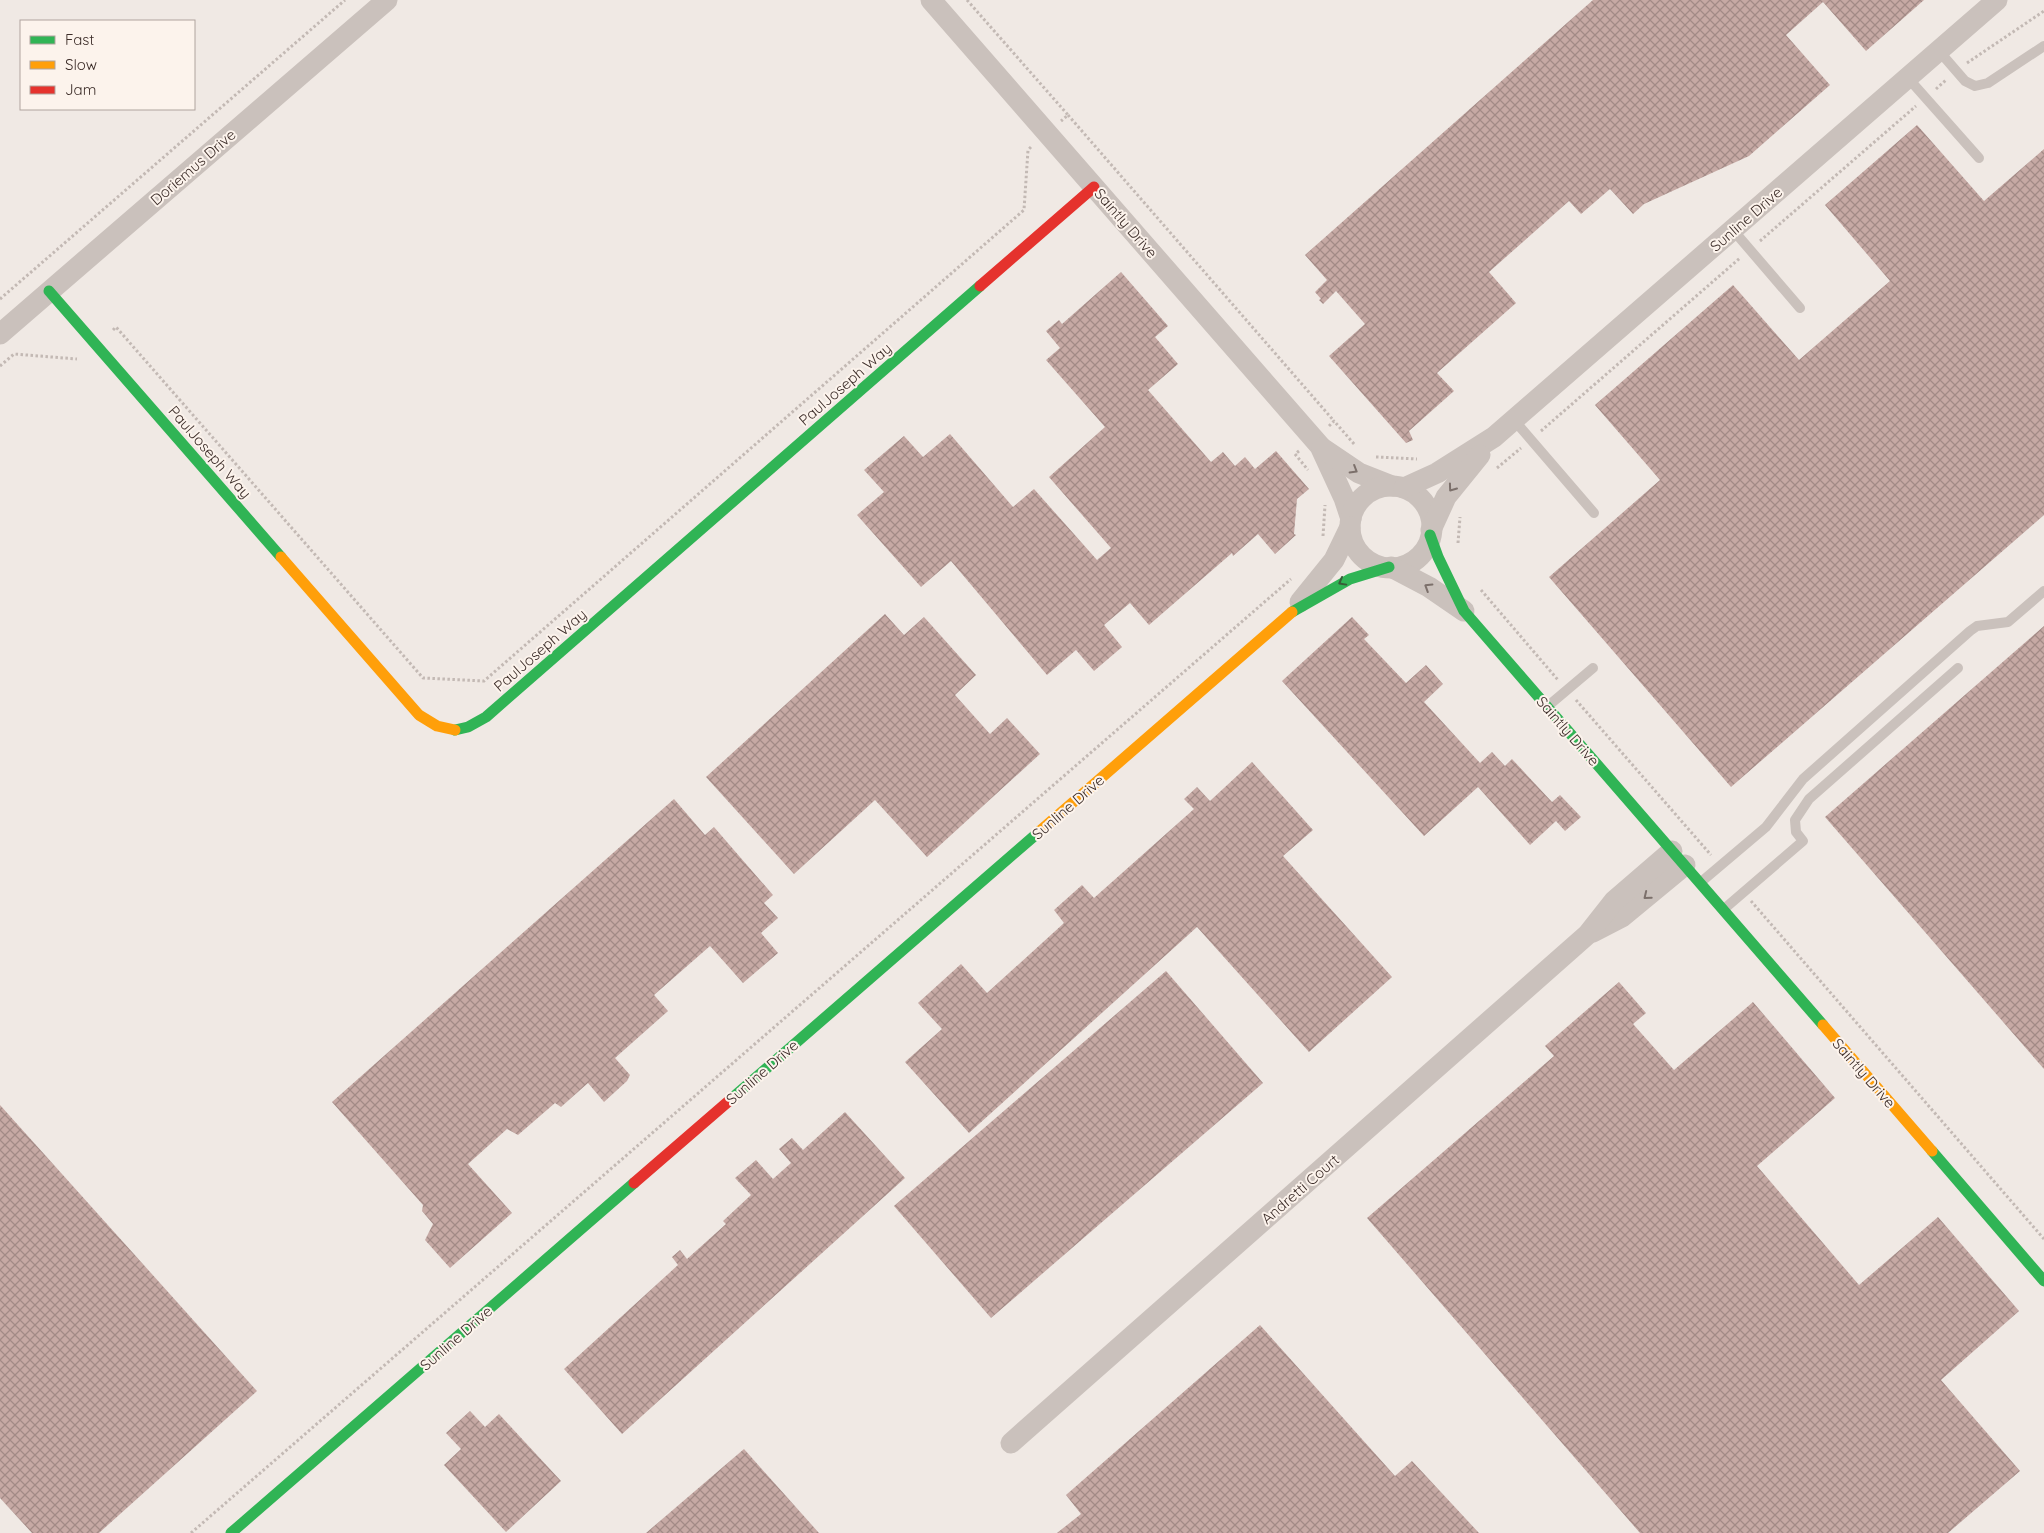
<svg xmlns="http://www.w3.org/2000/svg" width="2044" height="1533" viewBox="0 0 2044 1533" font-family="Quicksand,sans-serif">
	<defs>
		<pattern id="building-cross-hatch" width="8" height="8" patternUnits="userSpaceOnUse" patternTransform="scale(1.25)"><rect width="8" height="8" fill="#c6a9a4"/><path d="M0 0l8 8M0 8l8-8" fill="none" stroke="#a28a86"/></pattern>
	</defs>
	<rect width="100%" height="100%" fill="#f0e9e4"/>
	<!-- building -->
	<g fill="url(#building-cross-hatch)">
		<polygon points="1593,0 1924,0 1866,51 1823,2 1786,35 1830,85 1749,156 1644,204 1633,214 1610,189 1581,214 1569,201 1489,272 1516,303 1437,373 1454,391 1409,431 1413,440 1406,443 1329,356 1365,324 1336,291 1323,304 1319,300 1321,299 1315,292 1327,280 1305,255"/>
		<polygon points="1917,125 1984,201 2044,149 2044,515 1731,787 1549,577 1660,480 1595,405 1733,285 1799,360 1890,281 1825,205"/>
		<polygon points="1121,272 1168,326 1155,337 1178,364 1148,390 1211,462 1223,452 1235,466 1245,457 1255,469 1276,451 1309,489 1297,499 1294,534 1296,535 1275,554 1258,534 1233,556 1232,553 1149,625 1130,603 1104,625 1122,647 1094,671 1076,650 1047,675 951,561 921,587 857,515 884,492 864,470 904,436 923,457 950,434 1013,507 1034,489 1097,560 1111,548 1049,477 1105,427 1046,360 1060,348 1046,331 1059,320 1062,324"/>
		<polygon points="885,614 904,635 924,617 976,675 955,695 990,734 1007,718 1040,754 927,857 875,800 794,874 706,777"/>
		<polygon points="1352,617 1369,635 1364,639 1406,683 1426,665 1443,684 1424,702 1480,763 1492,752 1505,766 1512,759 1552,802 1560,795 1581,817 1565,831 1556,821 1530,845 1478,787 1424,836 1282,681"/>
		<polygon points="2044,626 2044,1069 1825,817"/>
		<polygon points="1252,762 1313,830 1283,856 1392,977 1309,1052 1197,927 969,1133 905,1062 942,1029 918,1003 961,964 987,993 1064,923 1054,910 1082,885 1094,898 1194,809 1184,799 1197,787 1210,801"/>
		<polygon points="674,799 705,835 714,827 773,895 764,903 778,918 761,933 778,953 743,983 710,946 654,995 668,1011 615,1058 630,1075 627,1081 604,1102 588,1083 561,1107 555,1103 518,1135 507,1129 468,1164 512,1213 450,1268 425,1240 433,1224 422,1211 423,1205 332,1102"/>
		<polygon points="1166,971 1263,1083 991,1318 894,1206"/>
		<polygon points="1619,982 1646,1013 1633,1024 1674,1070 1753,1002 1835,1098 1757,1166 1859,1285 1938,1217 2019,1311 1941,1380 2020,1471 1948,1533 1640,1533 1367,1218 1554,1056 1545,1046"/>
		<polygon points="0,1105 257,1391 99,1533 32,1533 0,1498"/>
		<polygon points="845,1112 905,1178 622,1434 564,1369 678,1265 672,1257 680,1250 687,1259 726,1224 723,1221 751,1195 735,1178 756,1160 773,1179 791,1163 779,1149 792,1138 803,1150"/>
		<polygon points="1260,1325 1395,1476 1412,1461 1479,1533 1057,1533 1081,1514 1066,1495"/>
		<polygon points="470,1411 485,1427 499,1414 561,1481 506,1532 444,1465 461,1449 446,1433"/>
		<polygon points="744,1449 819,1533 646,1533"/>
	</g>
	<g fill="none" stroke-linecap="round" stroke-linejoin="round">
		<!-- path -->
		<g stroke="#c3b9b4" stroke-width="3" stroke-dasharray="2.5 2.5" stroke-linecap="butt">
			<polyline points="967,0 1068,115 1061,121"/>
			<polyline points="1967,63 2044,11"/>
			<polyline points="1936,89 1946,80"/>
			<polyline points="1068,115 1334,421"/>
			<polyline points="1760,241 1916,106"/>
			<polyline points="0,299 345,0"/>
			<polyline points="113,330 116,327 423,678 484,681 1024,210 1028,150 1032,146"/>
			<polyline points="0,366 14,354 77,359"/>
			<polyline points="1329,426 1334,421 1355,445"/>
			<polyline points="1541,431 1740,258"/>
			<polyline points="1299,451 1295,454 1308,470"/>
			<polyline points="1376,457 1417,459"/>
			<polyline points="1497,468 1521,448"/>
			<polyline points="1323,536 1325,505"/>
			<polyline points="1458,543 1460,517"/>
			<polyline points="1481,590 1558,680"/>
			<polyline points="1576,700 1711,855"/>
			<polyline points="1751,901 2044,1239"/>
			<polyline points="191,1533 1291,579"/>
		</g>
		<!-- lane -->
		<g stroke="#cac1bc" stroke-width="10">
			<polyline points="1939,51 1965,81 1975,86 1988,83 2044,46"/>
			<polyline points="1908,78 1979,158"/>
			<polyline points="1733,230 1800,308"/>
			<polyline points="1514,420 1594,513"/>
			<polyline points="1548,706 1593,668"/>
			<polyline points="1701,882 1766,827 1803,779 1970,631 1977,626 2008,622 2044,591"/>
			<polyline points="1724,909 1803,841 1796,832 1795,820 1809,799 1958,668"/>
		</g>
		<!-- street -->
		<g stroke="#cac1bc" stroke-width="21">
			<polyline points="931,0 1320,446 1344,498 1351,519"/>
			<polyline points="0,334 387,0"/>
			<polyline points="1322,448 1359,473 1392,486"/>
			<circle cx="1391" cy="527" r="41"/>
			<polyline points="1404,488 1437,473 1494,437 1997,0"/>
			<polyline points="1431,530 1446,497 1480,455"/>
			<polyline points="1391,567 1429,587 1464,611"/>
			<polyline points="1300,602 1334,560 1350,527"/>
			<polyline points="1593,932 1622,917 1685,865"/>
			<polyline points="1011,1443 1588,934 1614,901 1672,851"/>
		</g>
		<!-- fast -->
		<g stroke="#30b455" stroke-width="11">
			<polyline points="49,291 281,557"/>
			<polyline points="1430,535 1438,557 1464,611 1823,1025"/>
			<polyline points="1292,612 1350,579 1389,567"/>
			<polyline points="455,730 468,727 486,717 980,286"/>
			<polyline points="730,1100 1040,831"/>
			<polyline points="1932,1151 2044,1281"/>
			<polyline points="231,1533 634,1183"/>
		</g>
		<!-- slow -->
		<g stroke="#ff9f0a" stroke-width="11">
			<polyline points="281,557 419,715 437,726 455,730"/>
			<polyline points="1040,831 1292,612"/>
			<polyline points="1823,1025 1932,1151"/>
		</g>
		<!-- jam -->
		<g stroke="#e5322d" stroke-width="11">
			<polyline points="980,286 1094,187"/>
			<polyline points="634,1183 730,1100"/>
		</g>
	</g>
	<!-- one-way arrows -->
	<defs><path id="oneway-chevron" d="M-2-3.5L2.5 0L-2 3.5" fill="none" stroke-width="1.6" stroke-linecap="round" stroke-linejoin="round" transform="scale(1.25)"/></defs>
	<g stroke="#7c706b">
		<use href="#oneway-chevron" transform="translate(1354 470) rotate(31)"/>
		<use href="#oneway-chevron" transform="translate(1452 488) rotate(126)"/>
		<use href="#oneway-chevron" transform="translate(1428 587) rotate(-148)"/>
		<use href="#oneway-chevron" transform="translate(1647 896) rotate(141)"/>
	</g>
	<use stroke="#385c38" href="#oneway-chevron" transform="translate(1342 582) rotate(151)"/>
	<g text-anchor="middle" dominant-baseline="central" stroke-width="4" stroke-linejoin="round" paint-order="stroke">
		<!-- street labels -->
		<g font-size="15" fill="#3c2d29" stroke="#fcf3ec">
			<text transform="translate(193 167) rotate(-41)">Doriemus Drive</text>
			<text transform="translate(1746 219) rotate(-41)">Sunline Drive</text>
			<text transform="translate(1126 223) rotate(49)">Saintly Drive</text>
			<text transform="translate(845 384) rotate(-41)">PaulJoseph Way</text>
			<text transform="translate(210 452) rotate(49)">PaulJoseph Way</text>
			<text transform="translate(540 650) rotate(-41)">PaulJoseph Way</text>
			<text transform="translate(1568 731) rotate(49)">Saintly Drive</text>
			<text transform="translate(1068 807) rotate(-41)">Sunline Drive</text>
			<text transform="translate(762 1072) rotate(-41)">Sunline Drive</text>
			<text transform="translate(1864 1073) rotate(49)">Saintly Drive</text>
			<text transform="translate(1300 1189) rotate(-41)">Andretti Court</text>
			<text transform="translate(456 1338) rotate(-41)">Sunline Drive</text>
		</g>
	</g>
	<!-- legend -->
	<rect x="20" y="20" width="175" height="90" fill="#fcf3ec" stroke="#afa49e"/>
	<rect x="30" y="36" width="25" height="8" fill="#30b455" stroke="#afa49e"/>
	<text x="65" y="45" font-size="15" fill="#3c2d29">Fast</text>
	<rect x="30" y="61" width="25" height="8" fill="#ff9f0a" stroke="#afa49e"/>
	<text x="65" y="70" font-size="15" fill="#3c2d29">Slow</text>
	<rect x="30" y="86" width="25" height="8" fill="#e5322d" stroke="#afa49e"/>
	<text x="65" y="95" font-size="15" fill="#3c2d29">Jam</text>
</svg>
